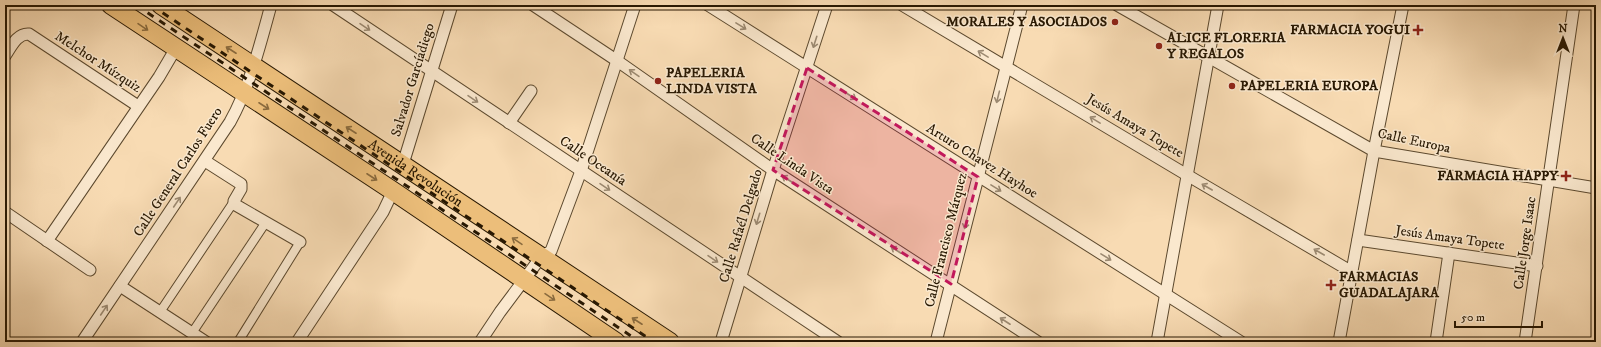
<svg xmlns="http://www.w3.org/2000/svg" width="1601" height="347" viewBox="0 0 1601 347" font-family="'IM FELL DW Pica',serif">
	<rect width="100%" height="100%" fill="#f8dbb3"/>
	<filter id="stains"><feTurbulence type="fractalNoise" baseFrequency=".005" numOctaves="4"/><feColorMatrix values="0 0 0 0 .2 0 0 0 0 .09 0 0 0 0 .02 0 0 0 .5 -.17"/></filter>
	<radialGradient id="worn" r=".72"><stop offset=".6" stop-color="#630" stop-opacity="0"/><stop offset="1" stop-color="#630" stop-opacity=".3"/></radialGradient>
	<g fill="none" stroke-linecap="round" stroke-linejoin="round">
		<defs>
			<g id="pedestrian">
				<polyline points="160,312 233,203"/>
				<polyline points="192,333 266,222"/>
				<polyline points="238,342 300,242"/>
			</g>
			<g id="minor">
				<polyline points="333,5 838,342"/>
				<polyline points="533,5 616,60 773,170 1038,342"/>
				<polyline points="708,5 1241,342"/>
				<polyline points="902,5 1187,175 1352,272"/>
				<polyline points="1117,5 1374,151 1596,188"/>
				<path d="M 5,56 C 11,47 17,33 29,34 L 138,106"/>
				<polyline points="509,123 531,91"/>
				<polyline points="205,161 241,184 241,189 234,201 234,204 300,242"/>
				<polyline points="403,164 452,5"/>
				<polyline points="5,212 90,270"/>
				<polyline points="1358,240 1537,266"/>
				<polyline points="47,241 159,77 176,48"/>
				<polyline points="120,286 206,342"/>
				<path d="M 82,342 L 230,122 C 250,86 260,45 271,5"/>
				<polyline points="297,342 383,212 393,191"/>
				<polyline points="480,342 500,312 541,257 551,251 581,171 635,5"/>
				<polyline points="721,342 773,170 827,5"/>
				<polyline points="936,342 1022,5"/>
				<polyline points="1157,342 1218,5"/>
				<polyline points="1339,342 1374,151 1403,5"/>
				<polyline points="1436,342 1449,253"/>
				<polyline points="1525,342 1574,5"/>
			</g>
			<g id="primary">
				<polyline points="111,5 393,191 616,342"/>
				<path id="s1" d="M 161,5 L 670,342"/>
			</g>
		</defs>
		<!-- pedestrian casing -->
		<use href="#pedestrian" stroke="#5c492e" stroke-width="10"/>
		<!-- minor casing -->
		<use href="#minor" stroke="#5c492e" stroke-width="13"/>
		<!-- primary casing -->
		<use href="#primary" stroke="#281802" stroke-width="20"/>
		<!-- pedestrian -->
		<use href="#pedestrian" stroke="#fae8ce" stroke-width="8"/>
		<!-- minor -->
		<use href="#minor" stroke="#fae8ce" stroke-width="11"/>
		<!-- primary -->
		<use href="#primary" stroke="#ecbe7a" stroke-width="18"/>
		<!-- rail -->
		<g stroke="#281802" stroke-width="3" stroke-dasharray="7 7" stroke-linecap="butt">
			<polyline points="136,5 640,342"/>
			<polyline points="151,5 654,342"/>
		</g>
	</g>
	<!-- one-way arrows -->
	<defs><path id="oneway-shaft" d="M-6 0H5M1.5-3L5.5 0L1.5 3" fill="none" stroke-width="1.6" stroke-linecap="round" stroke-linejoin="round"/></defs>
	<g stroke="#9c8a72">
		<use href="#oneway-shaft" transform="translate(741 26) rotate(32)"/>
		<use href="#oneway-shaft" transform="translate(365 27) rotate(34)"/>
		<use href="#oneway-shaft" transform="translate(815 42) rotate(108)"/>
		<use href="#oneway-shaft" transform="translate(983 54) rotate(-149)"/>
		<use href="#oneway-shaft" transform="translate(634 73) rotate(-145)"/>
		<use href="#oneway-shaft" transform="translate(851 96) rotate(33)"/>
		<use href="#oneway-shaft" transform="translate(998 97) rotate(104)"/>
		<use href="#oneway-shaft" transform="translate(473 99) rotate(34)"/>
		<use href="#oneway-shaft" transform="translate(1095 120) rotate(-149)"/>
		<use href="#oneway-shaft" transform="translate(787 179) rotate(-147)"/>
		<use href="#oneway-shaft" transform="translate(605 187) rotate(34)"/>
		<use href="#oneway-shaft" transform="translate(1207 187) rotate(-150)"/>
		<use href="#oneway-shaft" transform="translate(996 188) rotate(32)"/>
		<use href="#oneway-shaft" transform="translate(177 202) rotate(-56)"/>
		<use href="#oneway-shaft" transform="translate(758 219) rotate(107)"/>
		<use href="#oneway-shaft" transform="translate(966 223) rotate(104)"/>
		<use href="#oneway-shaft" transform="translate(896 250) rotate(-147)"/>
		<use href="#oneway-shaft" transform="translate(1319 252) rotate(-150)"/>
		<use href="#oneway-shaft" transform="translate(1106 257) rotate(32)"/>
		<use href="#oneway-shaft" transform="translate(713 259) rotate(34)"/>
		<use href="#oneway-shaft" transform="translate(104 310) rotate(-56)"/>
		<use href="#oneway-shaft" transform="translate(1005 321) rotate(-147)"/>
	</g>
	<g stroke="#8a6b3e">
		<use href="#oneway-shaft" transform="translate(143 27) rotate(34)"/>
		<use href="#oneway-shaft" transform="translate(231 50) rotate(-147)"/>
		<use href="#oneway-shaft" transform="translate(264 106) rotate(33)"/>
		<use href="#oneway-shaft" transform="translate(351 130) rotate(-147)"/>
		<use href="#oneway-shaft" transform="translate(372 177) rotate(33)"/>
		<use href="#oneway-shaft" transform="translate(517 241) rotate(-146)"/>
		<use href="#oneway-shaft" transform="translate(550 297) rotate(34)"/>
		<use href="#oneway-shaft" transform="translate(637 321) rotate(-147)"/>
	</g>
	<!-- marked area -->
	<path fill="#c2185b" fill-opacity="0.2" stroke="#c2185b" stroke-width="3" stroke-dasharray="8 5" stroke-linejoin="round" d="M 807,68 L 978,177 L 951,284 L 773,170 Z"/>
	<!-- markers -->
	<g fill="#8f2418" stroke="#fae8ce" stroke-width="1.5">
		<circle cx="1115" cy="22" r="4"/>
		<path d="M1416 24h4v4h4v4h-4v4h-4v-4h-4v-4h4z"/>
		<circle cx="1159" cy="46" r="4"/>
		<circle cx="658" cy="81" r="4"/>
		<circle cx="1232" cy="86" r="4"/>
		<path d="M1564 170h4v4h4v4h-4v4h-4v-4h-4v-4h4z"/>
		<path d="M1329 279h4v4h4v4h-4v4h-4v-4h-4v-4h4z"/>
	</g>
	<g text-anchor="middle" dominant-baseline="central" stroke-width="3" stroke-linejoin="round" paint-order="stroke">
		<!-- poi labels -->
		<g font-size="14" font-weight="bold" fill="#281802" stroke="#fae8ce" text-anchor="start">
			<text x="1107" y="22" text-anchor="end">MORALES Y ASOCIADOS</text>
			<text x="1410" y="30" text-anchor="end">FARMACIA YOGUI</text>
			<text x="1167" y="38">ALICE FLORERIA<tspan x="1167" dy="16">Y REGALOS</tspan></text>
			<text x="666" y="73">PAPELERIA<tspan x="666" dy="16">LINDA VISTA</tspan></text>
			<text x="1240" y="86">PAPELERIA EUROPA</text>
			<text x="1558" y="176" text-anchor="end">FARMACIA HAPPY</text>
			<text x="1339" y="277">FARMACIAS<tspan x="1339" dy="16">GUADALAJARA</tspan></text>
		</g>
		<!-- street labels -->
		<g font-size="14" fill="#281802" stroke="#fae8ce">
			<text transform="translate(98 62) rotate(33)">Melchor Múzquiz</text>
			<text transform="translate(413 80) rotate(-73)">Salvador Garcíadiego</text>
			<text transform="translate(1135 126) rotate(31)">Jesús Amaya Topete</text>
			<text transform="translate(1414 141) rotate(12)">Calle Europa</text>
			<text transform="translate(593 161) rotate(34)">Calle Oceanía</text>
			<text transform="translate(982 161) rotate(32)">Arturo Chavez Hayhoe</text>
			<text transform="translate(792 164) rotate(34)">Calle Linda Vista</text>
			<text transform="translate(178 172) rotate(-57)">Calle General Carlos Fuero</text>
			<text stroke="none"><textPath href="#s1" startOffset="305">Avenida Revolución</textPath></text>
			<text transform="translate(741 226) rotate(-73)">Calle Rafaél Delgado</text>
			<text transform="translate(1450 238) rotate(8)">Jesús Amaya Topete</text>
			<text transform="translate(946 240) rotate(-76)">Calle Francisco Márquez</text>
			<text transform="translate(1525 243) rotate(-82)">Calle Jorge Isaac</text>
		</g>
	</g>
	<!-- margin -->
	<rect width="1601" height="347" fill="none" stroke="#f8dbb3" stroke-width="20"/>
	<rect x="6" y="6" width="1589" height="335" fill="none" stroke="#281802" stroke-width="2"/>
	<rect x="10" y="10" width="1581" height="327" fill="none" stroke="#281802"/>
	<!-- north arrow -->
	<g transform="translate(1563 38)" stroke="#fae8ce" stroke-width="3" paint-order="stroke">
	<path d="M0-3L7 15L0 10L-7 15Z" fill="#281802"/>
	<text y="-6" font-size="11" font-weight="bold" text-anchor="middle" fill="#281802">N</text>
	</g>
	<!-- scale -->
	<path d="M1455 321v6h87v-6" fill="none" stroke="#281802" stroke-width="2"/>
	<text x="1461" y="321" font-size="12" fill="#281802" stroke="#fae8ce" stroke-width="3" paint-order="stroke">50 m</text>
	<rect width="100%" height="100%" filter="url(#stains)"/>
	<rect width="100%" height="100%" fill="url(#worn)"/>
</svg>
